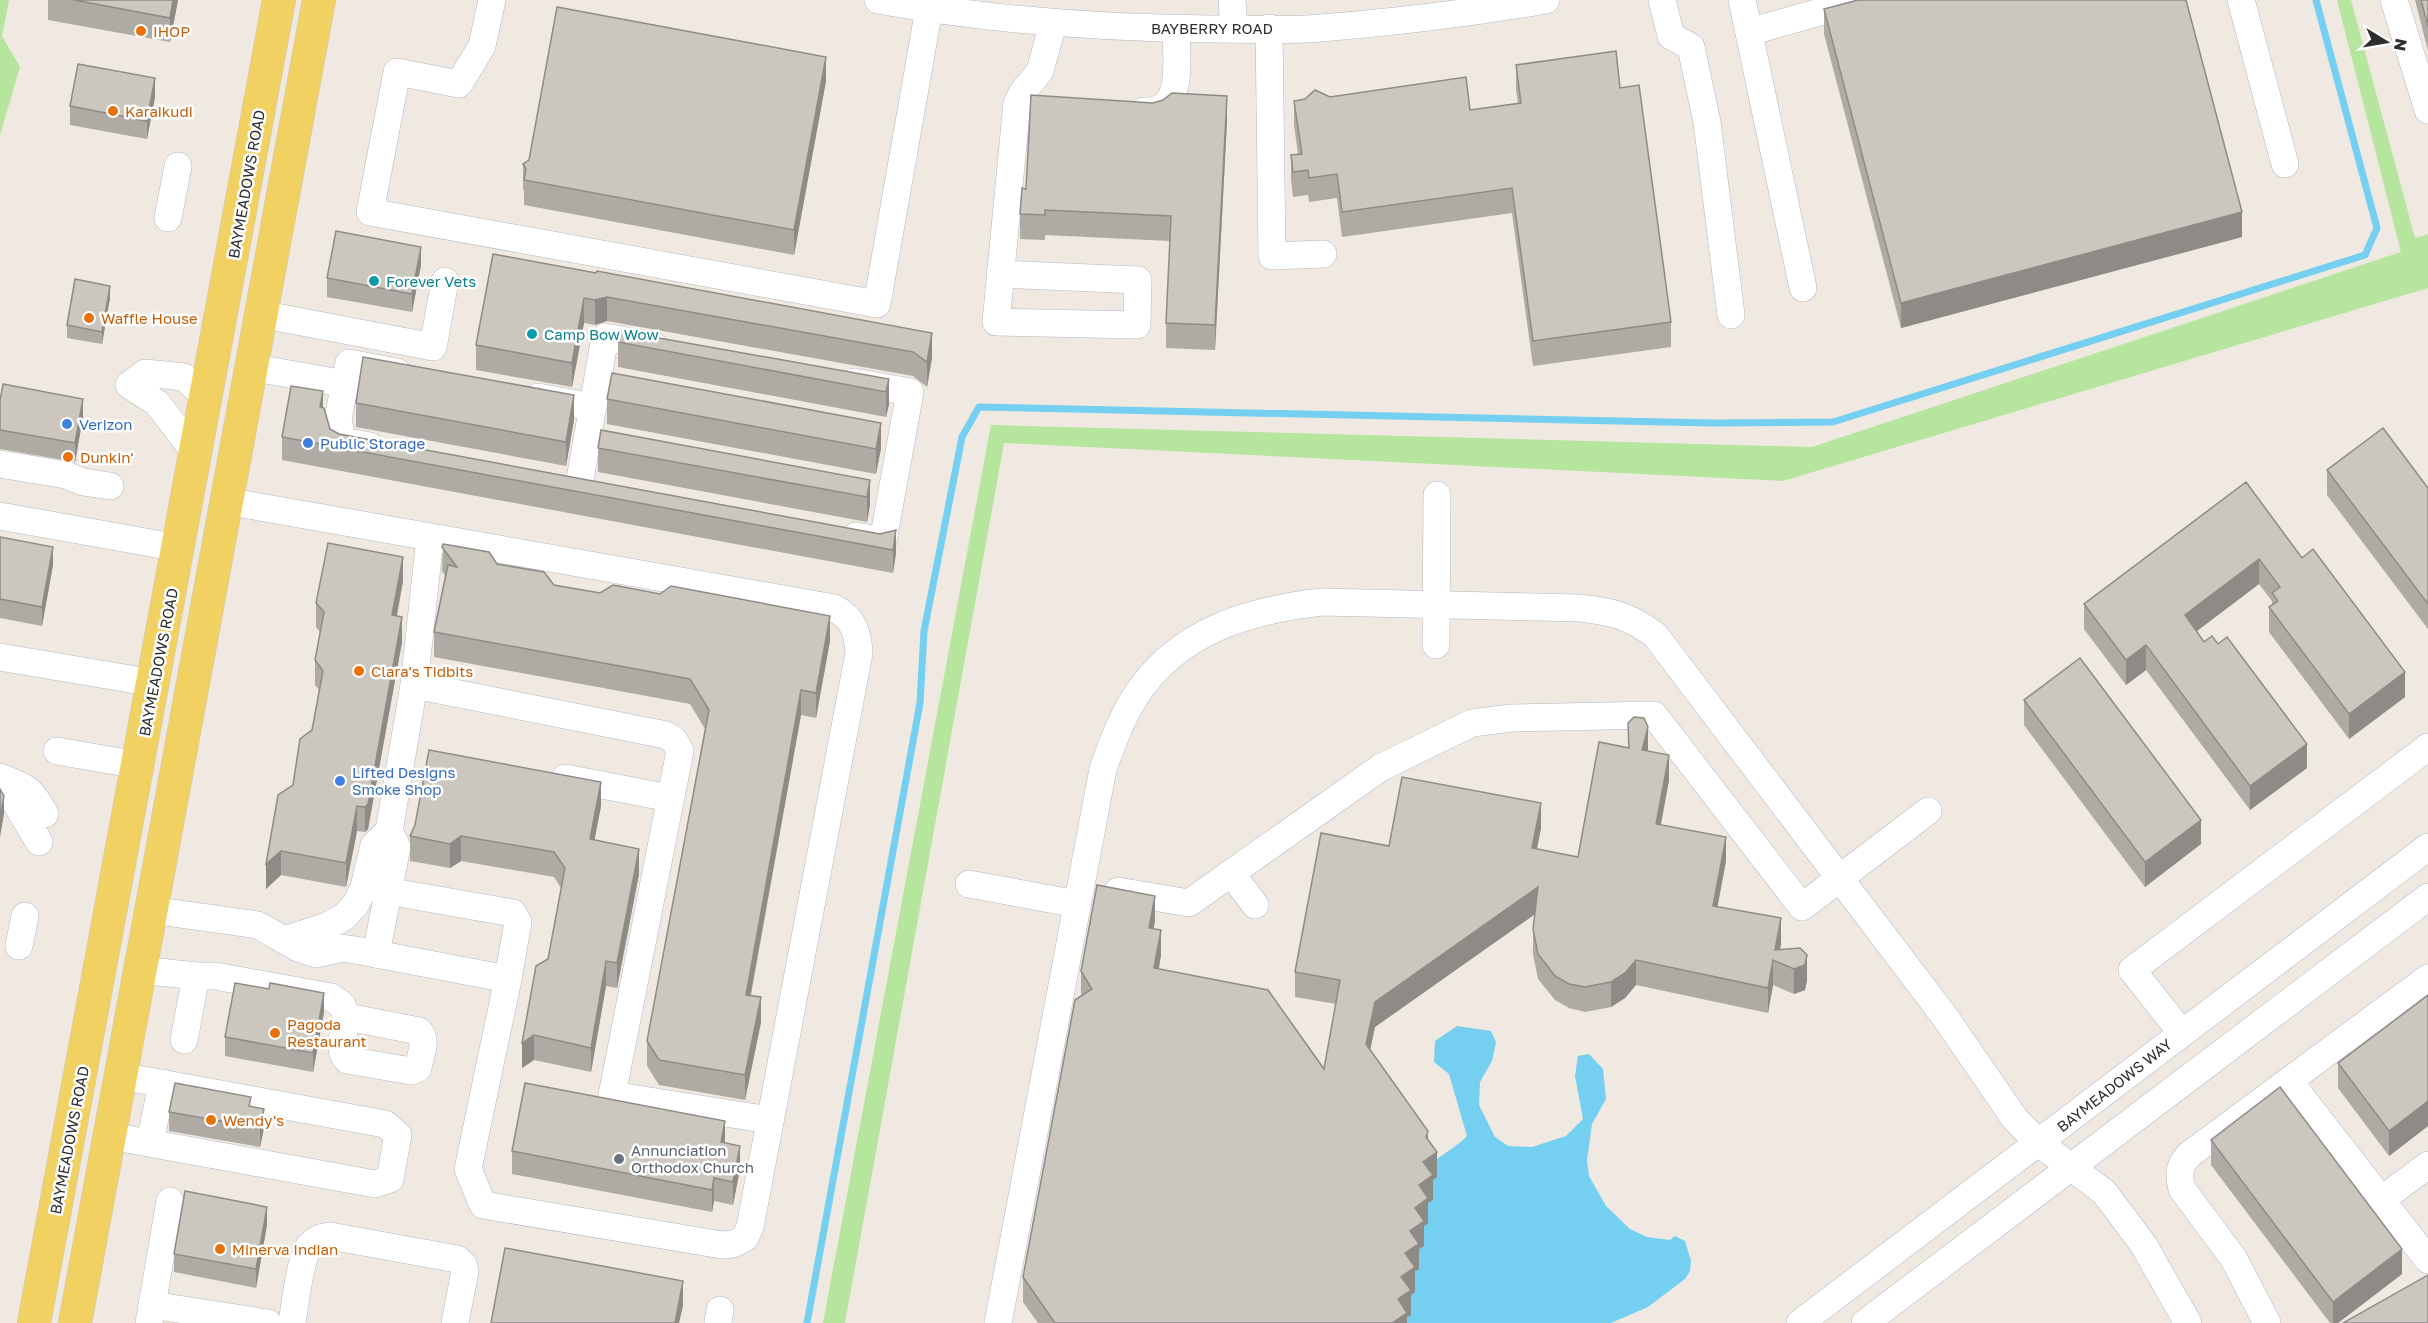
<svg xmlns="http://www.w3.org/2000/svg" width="2428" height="1323" viewBox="0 0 2428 1323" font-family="'Golos Text',sans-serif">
	<rect width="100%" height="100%" fill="#efe9e1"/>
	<!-- green -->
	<g fill="#b6e59e">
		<polygon points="0,0 9,0 2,36 20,67 0,135"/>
		<polygon points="2337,0 2351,0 2415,238 2428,234 2428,288 1783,481 1004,443 845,1323 823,1323 991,425 1812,447 2401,252"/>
	</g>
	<!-- water -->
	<path fill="#75cff0" d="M 1457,1026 L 1491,1031 L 1496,1042 L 1492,1061 L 1480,1082 L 1479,1105 L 1495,1137 L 1508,1146 L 1532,1147 L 1566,1136 L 1583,1119 L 1575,1076 L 1578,1056 L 1589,1054 L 1603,1069 L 1606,1099 L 1592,1124 L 1587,1160 L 1589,1176 L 1606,1206 L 1630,1229 L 1647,1237 L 1670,1240 L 1675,1236 L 1685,1241 L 1691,1261 L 1690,1271 L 1685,1279 L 1648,1307 L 1611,1323 L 1399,1323 L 1405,1278 L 1429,1166 C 1441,1154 1456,1148 1467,1136 L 1449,1074 L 1434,1062 L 1435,1041 Z"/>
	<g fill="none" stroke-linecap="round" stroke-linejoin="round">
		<!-- stream -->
		<polyline stroke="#75cff0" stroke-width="7" points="807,1323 920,703 924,631 962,437 979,407 1713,423 1833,422 2365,255 2377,228 2316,0"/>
		<defs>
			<g id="minor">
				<polyline points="492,0 482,46 459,84 397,72 370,212 877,304 929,9"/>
				<path d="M 878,0 C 988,20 1100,28 1212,29 C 1248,29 1285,31 1321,28 C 1396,22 1471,13 1546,0"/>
				<polyline points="1232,0 1234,29"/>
				<polyline points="1662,0 1671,36 1691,47 1707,122 1731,315"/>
				<polyline points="1742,0 1803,288"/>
				<polyline points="2241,0 2285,164"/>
				<polyline points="2394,0 2428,110"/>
				<polyline points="1269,28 1272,256 1323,254"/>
				<polyline points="1749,32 1862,0"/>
				<path d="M 1144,111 C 1186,114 1176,56 1176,29"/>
				<polyline points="168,218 178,166"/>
				<polyline points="1000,274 1138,280 1137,325 996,322 1017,103 1023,92 1040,71 1053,23"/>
				<polyline points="260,314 433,347 445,281"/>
				<polyline points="250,367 345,384"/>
				<polyline points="854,382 910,392 883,541 856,536"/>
				<polyline points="538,397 593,407"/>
				<polyline points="370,446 342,441 338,419 349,363 397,372"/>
				<polyline points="197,455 157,403 129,385 145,373 184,377 207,399"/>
				<polyline points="0,464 66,475 83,482 110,486"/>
				<polyline points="579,485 605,337 654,346"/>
				<polyline points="0,516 179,548"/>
				<polyline points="1436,645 1437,495"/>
				<polyline points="0,657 154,683"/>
				<polyline points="414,685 666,735 674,740 680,751 612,1095 770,1120"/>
				<polyline points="57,751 138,765"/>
				<polyline points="0,777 39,842"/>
				<path d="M 2,778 C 27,787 32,790 45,814"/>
				<polyline points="565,778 670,798"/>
				<polyline points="1231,873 1255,905"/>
				<polyline points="969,884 1077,904"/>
				<polyline points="364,887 513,913 518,922 508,979"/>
				<polyline points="1118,891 1189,903 1380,768 1472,723 1511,718 1654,715 1802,907 1928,811"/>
				<path d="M 151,910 L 258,925 L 298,948 L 316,954 L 342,948 L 355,950 L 508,979 L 468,1169 L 483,1205 L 722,1245 L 733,1244 L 745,1238 L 750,1227 L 859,653 C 858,632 853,618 834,608 L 226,501"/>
				<polyline points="284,940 327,926 344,917 356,904 364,887 374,845 389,831"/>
				<polyline points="19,946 25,916"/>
				<polyline points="376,954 397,847 389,831 414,685 430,538"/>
				<path d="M 141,970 L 196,976 L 215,976 L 331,997 L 342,1005 L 347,1017 L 419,1031 C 428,1040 420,1056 418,1068 L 411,1071 L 347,1060 C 337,1049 344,1031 347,1017"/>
				<polyline points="2181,1032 2132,970 2428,747"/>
				<polyline points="184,1040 196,976"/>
				<polyline points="2289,1081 2428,1260"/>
				<polyline points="110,1136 375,1184 390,1179 398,1135 385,1124 121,1076"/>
				<polyline points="150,1143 162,1083"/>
				<polyline points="2381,1200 2428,1165"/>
				<polyline points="152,1305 268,1323"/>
				<polyline points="149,1323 170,1201"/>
				<path d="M 292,1323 C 295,1305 300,1258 310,1245 C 315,1239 322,1237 330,1236 L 457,1259 L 463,1264 L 465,1271 L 455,1323"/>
				<polyline points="718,1323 720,1310"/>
				<path d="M 998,1323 L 1103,769 C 1112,744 1121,719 1135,697 C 1177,631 1249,610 1322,602 L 1580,608 C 1613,612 1628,615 1655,635 L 1945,1017 L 2015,1119 L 2039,1143 L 2104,1192 L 2143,1244 L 2188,1323"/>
				<polyline points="1800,1323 2428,847"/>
				<polyline points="1865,1323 2428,897"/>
				<path d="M 2267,1323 L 2234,1259 L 2182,1189 C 2178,1174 2179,1165 2190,1154 L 2428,978"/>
			</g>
			<g id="major">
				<polyline points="34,1323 279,0"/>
				<polyline points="75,1323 319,0"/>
			</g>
		</defs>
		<!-- minor casing -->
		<use href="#minor" stroke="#b4b7c1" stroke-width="28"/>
		<!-- major casing -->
		<use href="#major" stroke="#c9c9c9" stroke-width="34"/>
		<!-- minor -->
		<use href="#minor" stroke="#fff" stroke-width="27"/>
		<!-- major -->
		<use href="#major" stroke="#f2d163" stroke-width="33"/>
	</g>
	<!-- wall -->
	<g fill="#afaba4">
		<polygon points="48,0 178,0 170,42 48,20"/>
		<polygon points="2415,0 2428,0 2428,51"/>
		<polygon points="1824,9 2242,237 1901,328 1824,34"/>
		<polygon points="1516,65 1620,88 1671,322 1671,347 1533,366 1512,213 1342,237 1337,198 1309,202 1308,195 1293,197 1291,180 1291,155 1298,154 1294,125 1294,101 1330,97 1470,110 1518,103 1516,90"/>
		<polygon points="826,81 794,255 524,205 524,191 523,189 523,164"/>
		<polygon points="155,97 147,139 70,125 70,106"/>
		<polygon points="1227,121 1215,350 1166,348 1166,323 1170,241 1045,235 1045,240 1020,239 1020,214 1026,189"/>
		<polygon points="493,254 932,333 932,358 927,387 913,376 607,321 595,325 584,323 572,387 476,370 476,345"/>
		<polygon points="421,265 412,312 327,297 327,278"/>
		<polygon points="110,298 102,344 67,338 67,325"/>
		<polygon points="618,342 889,379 889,404 886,417 618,367"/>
		<polygon points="607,399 881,448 876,474 607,424"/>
		<polygon points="0,401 83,417 75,462 0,449"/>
		<polygon points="356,403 574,420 566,466 356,427"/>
		<polygon points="323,408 330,429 339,434 880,534 896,553 893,573 282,460 282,437"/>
		<polygon points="598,448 870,480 870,505 867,522 598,472"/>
		<polygon points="2327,470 2428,488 2428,629 2327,495"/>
		<polygon points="2246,482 2405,697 2349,739 2269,632 2269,607 2272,605 2272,601 2259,584 2197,631 2204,642 2307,768 2250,810 2146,670 2126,685 2084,629 2084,604"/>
		<polygon points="0,537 53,565 42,626 0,618"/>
		<polygon points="443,544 554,585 830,641 816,718 801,715 751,995 761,1022 745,1100 659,1085 647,1066 647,1041 705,729 690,704 434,657 434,632 445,576 442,571"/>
		<polygon points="403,581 397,616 402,642 368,829 365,832 357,831 346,887 281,875 266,889 293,785 312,730 319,690 315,685 315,660 320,632 316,627 316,603"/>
		<polygon points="2024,700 2201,844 2145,887 2024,725"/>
		<polygon points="1628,723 1669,780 1661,825 1726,861 1717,907 1781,943 1780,950 1807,980 1805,990 1794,994 1773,985 1768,1013 1636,985 1625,998 1611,1007 1585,1012 1569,1008 1555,1000 1538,979 1533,954 1533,929 1535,914 1375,1027 1370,1050 1428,1139 1437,1177 1433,1180 1433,1200 1428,1203 1428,1223 1424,1226 1424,1246 1419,1249 1419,1269 1415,1271 1415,1292 1411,1295 1411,1315 1407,1317 1407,1323 1038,1323 1023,1302 1023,1277 1081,997 1081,971 1155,921 1153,929 1161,955 1159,969 1324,1069 1336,1004 1295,997 1295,972 1389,846 1541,828 1537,849 1578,857 1628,748"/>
		<polygon points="601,806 594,840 639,874 617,988 606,986 591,1072 534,1060 522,1068 548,959 561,888 554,877 461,861 450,868 410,861 410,836"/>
		<polygon points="2428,995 2428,1126 2389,1156 2338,1088 2338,1063"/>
		<polygon points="324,1012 313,1072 225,1056 225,1037"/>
		<polygon points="251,1107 264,1128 260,1147 169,1131 169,1112"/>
		<polygon points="2211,1140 2402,1274 2338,1323 2330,1323 2211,1165"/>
		<polygon points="725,1143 740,1169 733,1205 714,1201 712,1212 512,1174 512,1151"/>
		<polygon points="267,1225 256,1288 174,1272 174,1254"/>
	</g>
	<!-- shaded-wall -->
	<g fill="#8e8b86">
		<polygon points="173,0 178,0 170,42 170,18"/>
		<polygon points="826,57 826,81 794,255 794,230"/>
		<polygon points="155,78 155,97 147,139 147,121"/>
		<polygon points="1227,96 1227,121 1215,350 1215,325"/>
		<polygon points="2242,212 2242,237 1901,328 1901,303"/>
		<polygon points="421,247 421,265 412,312 412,294"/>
		<polygon points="110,286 110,298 102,344 102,332"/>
		<polygon points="607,297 607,321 595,325 595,300"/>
		<polygon points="584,298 584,323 572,387 572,363"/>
		<polygon points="932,333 932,358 927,387 927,362"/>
		<polygon points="889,379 889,404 886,417 886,392"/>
		<polygon points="323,391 323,414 320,407"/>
		<polygon points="574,395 574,420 566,466 566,442"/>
		<polygon points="83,399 83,417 75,462 75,443"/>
		<polygon points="881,423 881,448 876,474 876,449"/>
		<polygon points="870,480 870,505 867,522 867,497"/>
		<polygon points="896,530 896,553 893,573 893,550"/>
		<polygon points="53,547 53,565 42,626 42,607"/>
		<polygon points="403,557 403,581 392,640 392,615"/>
		<polygon points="2259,559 2259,584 2185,640 2185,615"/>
		<polygon points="830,616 830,641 816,718 816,693"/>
		<polygon points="402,617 402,642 368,829 365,832 365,807"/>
		<polygon points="2146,645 2146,670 2126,685 2126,660"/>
		<polygon points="2405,672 2405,697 2349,739 2349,714"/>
		<polygon points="801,690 801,715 746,1019 746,995"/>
		<polygon points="1648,727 1648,751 1642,750"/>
		<polygon points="2307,744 2307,768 2250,810 2250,786"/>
		<polygon points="1669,755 1669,780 1656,848 1656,824"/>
		<polygon points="601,782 601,806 590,864 590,839"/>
		<polygon points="4,796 4,814 0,837 0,818"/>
		<polygon points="1541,803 1541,828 1532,873 1532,848"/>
		<polygon points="357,806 357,831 346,887 346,863"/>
		<polygon points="2201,820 2201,844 2145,887 2145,862"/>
		<polygon points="461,836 461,861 450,868 450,844"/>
		<polygon points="1726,837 1726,861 1713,931 1713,906"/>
		<polygon points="639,849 639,874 617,988 617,963"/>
		<polygon points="281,851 281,875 266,889 266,864"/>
		<polygon points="1538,887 1538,912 1375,1027 1366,1069 1366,1044 1375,1002"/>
		<polygon points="1155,896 1155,921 1149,953 1149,928"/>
		<polygon points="1781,918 1781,943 1778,962 1775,950"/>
		<polygon points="1161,930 1161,955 1154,993 1154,968"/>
		<polygon points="1807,955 1807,980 1805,990 1794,994 1794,969"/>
		<polygon points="1636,960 1636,985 1625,998 1611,1007 1611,982"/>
		<polygon points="1773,960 1773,985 1768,1013 1768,988"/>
		<polygon points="606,961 606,986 591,1072 591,1048"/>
		<polygon points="324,993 324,1012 313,1072 313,1053"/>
		<polygon points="761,997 761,1022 745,1100 745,1075"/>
		<polygon points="534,1035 534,1060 522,1068 522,1043"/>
		<polygon points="2428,1101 2428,1126 2389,1156 2389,1131"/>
		<polygon points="264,1109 264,1128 260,1147 260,1128"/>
		<polygon points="725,1121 725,1144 721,1142"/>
		<polygon points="1428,1131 1428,1156 1437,1152 1437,1177 1433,1180 1433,1200 1428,1203 1428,1223 1424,1226 1424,1246 1419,1249 1419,1269 1415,1271 1415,1292 1411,1295 1411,1315 1407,1317 1407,1323 1392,1323 1398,1299 1415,1208"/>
		<polygon points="740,1146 740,1169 733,1205 733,1182"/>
		<polygon points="714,1178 714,1201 712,1212 712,1190"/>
		<polygon points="267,1207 267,1225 256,1288 256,1269"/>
		<polygon points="2402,1249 2402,1274 2338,1323 2333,1323 2333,1302"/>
		<polygon points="683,1281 683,1306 679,1323 675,1323"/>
	</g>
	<!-- building -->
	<g fill="#cbc7bf" stroke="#8e8b86" stroke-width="1.5">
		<polygon points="74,0 173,0 170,18"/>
		<polygon points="1858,0 2186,0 2242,212 1901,303 1824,9"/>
		<polygon points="2421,0 2428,0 2428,26"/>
		<polygon points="557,7 826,57 794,230 524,180 526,169 523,164 529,160"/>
		<polygon points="1616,51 1620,88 1639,85 1671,322 1533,341 1512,188 1342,212 1337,174 1309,178 1308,170 1293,172 1291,155 1302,154 1294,101 1305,99 1315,90 1330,97 1466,77 1470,110 1521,103 1516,65"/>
		<polygon points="78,64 155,78 147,121 70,106"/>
		<polygon points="1172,93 1227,96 1215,325 1166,323 1171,216 1045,210 1045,215 1020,214 1022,188 1026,189 1031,95 1153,103 1163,100"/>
		<polygon points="336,231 421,247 412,294 327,278"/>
		<polygon points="493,254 596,273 597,271 932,333 927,362 913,352 607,297 595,300 584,298 572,363 476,345"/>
		<polygon points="75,279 110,286 102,332 67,325"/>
		<polygon points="620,331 889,379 886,392 618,342"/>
		<polygon points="363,357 574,395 566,442 356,403"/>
		<polygon points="612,373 881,423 876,449 607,399"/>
		<polygon points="3,384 83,399 75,443 0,430 0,401"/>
		<polygon points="291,386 323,391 320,407 324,408 330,429 339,434 880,534 896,530 893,550 282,437"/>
		<polygon points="2383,428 2428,488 2428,604 2327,470"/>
		<polygon points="601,430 870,480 867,497 598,448"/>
		<polygon points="2246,482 2302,558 2313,549 2405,672 2349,714 2269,607 2278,601 2272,593 2280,587 2259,559 2185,615 2204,642 2212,636 2218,644 2227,637 2307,744 2250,786 2146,645 2126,660 2084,604"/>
		<polygon points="0,537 53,547 42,607 0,599"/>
		<polygon points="328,543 403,557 392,615 402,617 368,804 365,807 357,806 346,863 281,851 266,864 278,795 293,785 300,739 312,730 323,671 315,660 324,612 316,603"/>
		<polygon points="443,544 489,552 497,564 544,572 554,585 600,593 613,585 660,594 671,586 830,616 816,693 801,690 746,995 761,997 745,1075 659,1060 647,1041 709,710 690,679 434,632 448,565 457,567 442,547"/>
		<polygon points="2080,658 2201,820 2145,862 2024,700"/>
		<polygon points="1634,717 1644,718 1648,727 1642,750 1669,755 1656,824 1726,837 1713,906 1781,918 1775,950 1800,948 1807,955 1805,965 1794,969 1773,960 1768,988 1636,960 1625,973 1611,982 1585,987 1569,984 1555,976 1538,954 1533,929 1538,887 1375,1002 1366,1044 1428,1131 1426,1137 1437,1152 1423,1162 1433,1175 1419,1185 1428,1198 1415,1208 1424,1221 1410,1231 1419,1244 1405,1253 1415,1267 1401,1277 1411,1290 1398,1299 1407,1313 1392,1323 1055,1323 1023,1277 1075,1000 1092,989 1081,971 1097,885 1155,896 1149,928 1161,930 1154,968 1268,990 1324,1069 1340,980 1295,972 1321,833 1389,846 1402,777 1541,803 1532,848 1578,857 1599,742 1629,748 1628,723"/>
		<polygon points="429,750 601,782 590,839 639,849 617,963 606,961 591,1048 534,1035 522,1043 536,966 548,959 565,868 554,852 461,836 450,844 410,836 415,825"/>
		<polygon points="0,789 4,796 0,818"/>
		<polygon points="235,983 269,989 270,983 324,993 313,1053 225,1037"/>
		<polygon points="2428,995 2428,1101 2389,1131 2338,1063"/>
		<polygon points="175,1083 251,1097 249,1106 264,1109 260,1128 169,1112"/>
		<polygon points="525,1083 725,1121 721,1142 740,1146 733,1182 714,1178 712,1190 512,1151"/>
		<polygon points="2280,1087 2402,1249 2333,1302 2211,1140"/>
		<polygon points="185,1191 267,1207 256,1269 174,1254"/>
		<polygon points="505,1248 683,1281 675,1323 491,1323"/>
		<polygon points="2428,1275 2428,1323 2343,1323"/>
	</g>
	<!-- markers -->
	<g fill="#e8710a" stroke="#fff" stroke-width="2">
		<circle cx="141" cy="31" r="6"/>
		<circle cx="113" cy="111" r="6"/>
		<circle cx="89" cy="318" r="6"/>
		<circle cx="68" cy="457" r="6"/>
		<circle cx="359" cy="671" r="6"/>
		<circle cx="275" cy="1033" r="6"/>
		<circle cx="211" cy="1120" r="6"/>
		<circle cx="220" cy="1249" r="6"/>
	</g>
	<g fill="#0f9aa8" stroke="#fff" stroke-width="2">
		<circle cx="374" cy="281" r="6"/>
		<circle cx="532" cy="334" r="6"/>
	</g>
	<g fill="#3f7fe0" stroke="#fff" stroke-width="2">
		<circle cx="67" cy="424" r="6"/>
		<circle cx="308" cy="443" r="6"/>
		<circle cx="340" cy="781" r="6"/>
	</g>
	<circle fill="#6b7280" stroke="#fff" stroke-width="2" cx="619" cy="1159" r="6"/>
	<g text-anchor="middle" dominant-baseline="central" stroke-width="5" stroke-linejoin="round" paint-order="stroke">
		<!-- street labels -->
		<g font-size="15" fill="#2e2e2e" stroke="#fff">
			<text x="1212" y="28">BAYBERRY ROAD</text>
			<text transform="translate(246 184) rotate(-80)">BAYMEADOWS ROAD</text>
			<text transform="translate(158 662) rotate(-79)">BAYMEADOWS ROAD</text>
			<text transform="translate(2114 1085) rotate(-38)">BAYMEADOWS WAY</text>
			<text transform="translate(69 1140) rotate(-79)">BAYMEADOWS ROAD</text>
		</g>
		<!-- food labels -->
		<g font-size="15" fill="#c56008" stroke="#fff" text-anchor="start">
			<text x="153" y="31">IHOP</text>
			<text x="125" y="111">Karaikudi</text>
			<text x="101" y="318">Waffle House</text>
			<text x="80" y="457">Dunkin'</text>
			<text x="371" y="671">Clara's Tidbits</text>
			<text x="287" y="1024">Pagoda<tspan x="287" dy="17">Restaurant</tspan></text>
			<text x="223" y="1120">Wendy's</text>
			<text x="232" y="1249">Minerva Indian</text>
		</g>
		<!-- culture labels -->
		<g font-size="15" fill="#0d838f" stroke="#fff" text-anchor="start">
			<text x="386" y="281">Forever Vets</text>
			<text x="544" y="334">Camp Bow Wow</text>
		</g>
		<!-- shop labels -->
		<g font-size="15" fill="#366cbe" stroke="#fff" text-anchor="start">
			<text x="79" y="424">Verizon</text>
			<text x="320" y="443">Public Storage</text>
			<text x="352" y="772">Lifted Designs<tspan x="352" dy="17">Smoke Shop</tspan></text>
		</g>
		<!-- worship labels -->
		<g font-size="15" fill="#5b616d" stroke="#fff" text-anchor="start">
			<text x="631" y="1150">Annunciation<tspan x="631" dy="17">Orthodox Church</tspan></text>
		</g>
	</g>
	<!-- north arrow -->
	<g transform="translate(2386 42) rotate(101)" stroke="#ffffff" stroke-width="4.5" paint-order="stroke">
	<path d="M0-4.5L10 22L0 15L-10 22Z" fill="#2e2e2e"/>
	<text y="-9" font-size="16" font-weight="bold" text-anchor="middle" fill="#2e2e2e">N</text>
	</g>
</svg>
